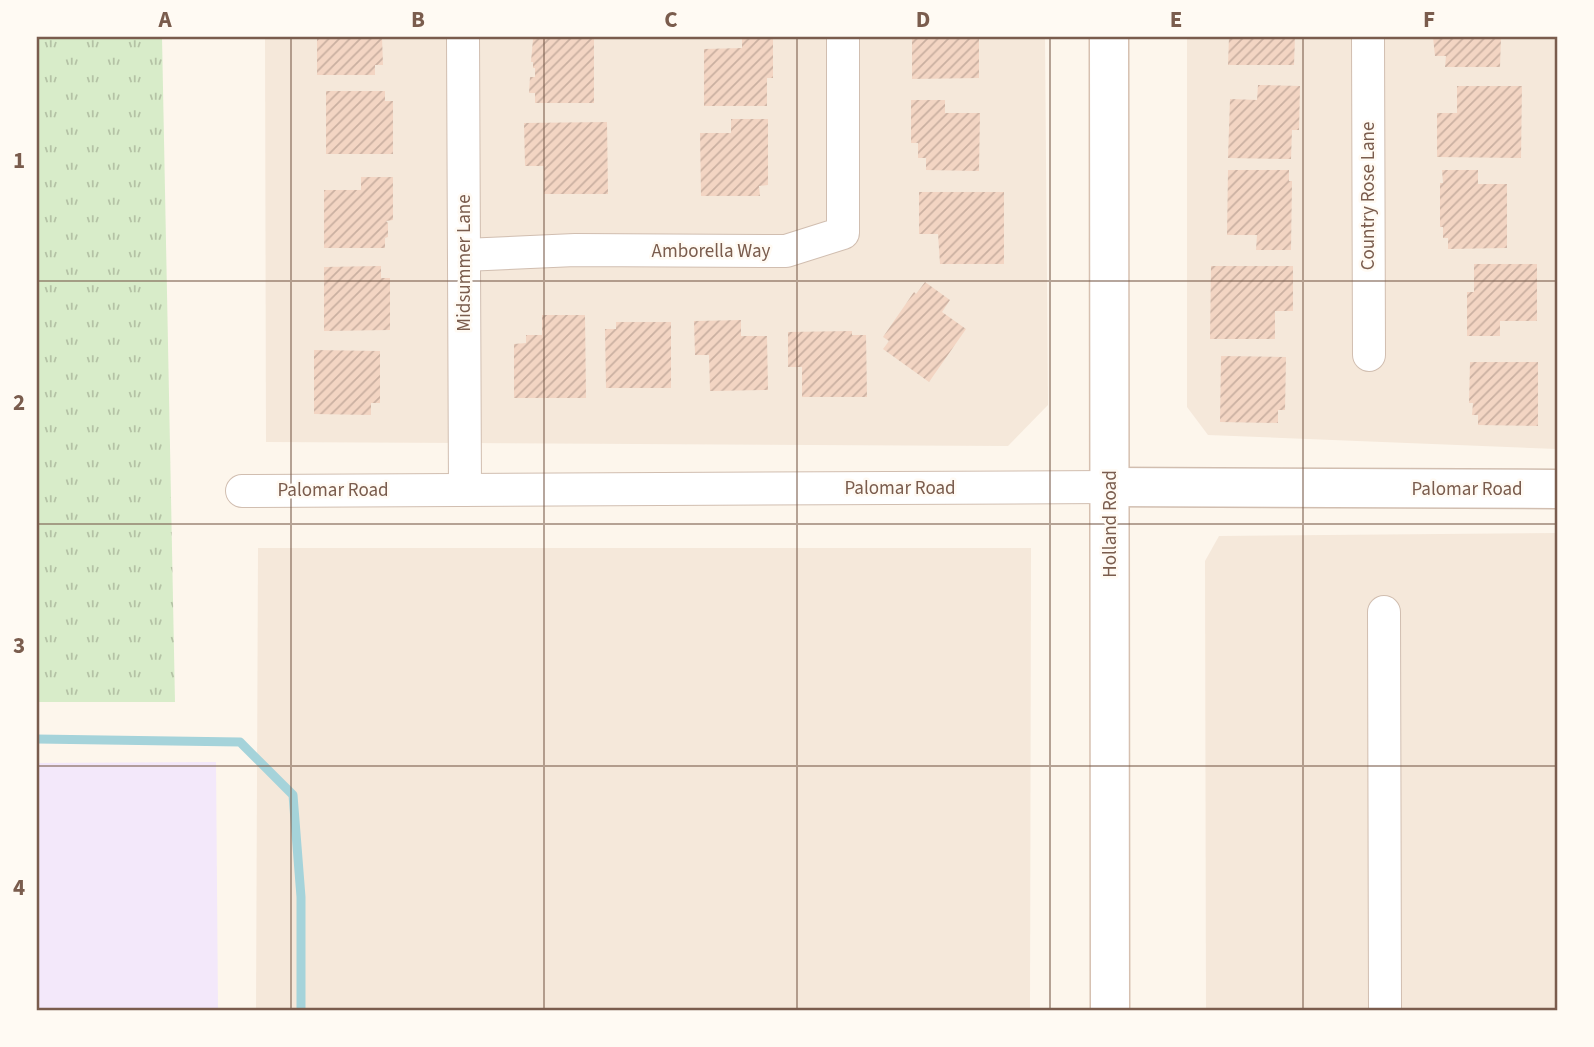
<svg xmlns="http://www.w3.org/2000/svg" width="1594" height="1047" viewBox="0 0 1594 1047" font-family="'Source Sans 3',sans-serif">
	<defs>
		<pattern id="grass-tufts" width="24" height="20" patternUnits="userSpaceOnUse" patternTransform="scale(1.75)"><rect width="24" height="20" fill="#d8ecc9"/><path d="M3 7l-1-3M5 7V3M7 7l1-3M15 17l-1-3M17 17v-4M19 17l1-3" fill="none" stroke="#b4c2a5"/></pattern>
		<pattern id="building-hatch" width="6" height="6" patternUnits="userSpaceOnUse" patternTransform="scale(1.75)"><rect width="6" height="6" fill="#f3d5c3"/><path d="M-1 1l2-2M0 6l6-6M5 7l2-2" fill="none" stroke="#cab0a1"/></pattern>
	</defs>
	<rect width="100%" height="100%" fill="#fdf6ec"/>
	<!-- residential -->
	<g fill="#f5e8da">
		<polygon points="265,37 1045,37 1048,405 1008,446 266,442"/>
		<polygon points="1187,37 1557,37 1557,449 1208,435 1187,407"/>
		<polygon points="1557,533 1557,1010 1206,1010 1205,561 1219,536"/>
		<polygon points="258,548 1031,548 1030,1010 256,1010"/>
	</g>
	<!-- education -->
	<polygon fill="#f3e8fa" points="216,762 218,1010 37,1010 37,763"/>
	<!-- grass -->
	<polygon fill="url(#grass-tufts)" points="37,37 162,37 175,702 37,702"/>
	<g fill="none" stroke-linecap="round" stroke-linejoin="round">
		<!-- stream -->
		<polyline stroke="#a5d3da" stroke-width="9" points="37,739 240,742 293,795 301,897 301,1010"/>
	</g>
	<!-- building -->
	<g fill="url(#building-hatch)">
		<polygon points="317,37 382,37 383,65 375,65 375,75 317,75"/>
		<polygon points="742,37 773,37 773,78 767,78 767,106 704,106 704,49 742,48"/>
		<polygon points="912,37 979,37 979,78 912,79"/>
		<polygon points="1229,37 1295,37 1294,65 1228,65"/>
		<polygon points="1433,37 1501,37 1500,67 1445,67 1446,56 1435,56"/>
		<polygon points="533,39 594,39 594,103 535,103 535,93 529,93 530,77 535,77 535,68 533,68 533,62 531,62"/>
		<polygon points="1258,85 1300,86 1299,130 1292,130 1291,159 1228,158 1230,99 1257,100"/>
		<polygon points="1457,86 1522,86 1521,158 1437,157 1437,113 1457,113"/>
		<polygon points="326,91 385,91 385,101 393,101 393,154 326,154"/>
		<polygon points="911,100 945,100 945,113 980,113 979,171 926,170 926,158 918,158 918,143 911,143"/>
		<polygon points="731,119 768,119 768,185 759,186 760,196 701,196 700,133 731,133"/>
		<polygon points="607,122 608,194 544,194 544,166 525,166 524,123"/>
		<polygon points="1228,170 1289,170 1289,181 1292,181 1291,250 1256,250 1257,235 1227,235"/>
		<polygon points="1442,170 1478,170 1478,184 1507,184 1507,248 1448,249 1448,238 1443,238 1443,227 1440,227 1440,183 1443,183"/>
		<polygon points="361,177 393,177 393,220 386,221 388,223 388,237 385,238 385,248 324,248 324,190 361,190"/>
		<polygon points="919,192 1004,192 1004,264 940,264 938,234 919,234"/>
		<polygon points="1474,264 1537,264 1537,321 1500,321 1500,336 1467,336 1467,292 1474,292"/>
		<polygon points="381,266 381,278 390,278 390,330 324,331 324,267"/>
		<polygon points="1211,266 1293,266 1293,311 1275,311 1275,339 1210,339"/>
		<polygon points="925,282 950,300 942,312 966,329 929,382 883,349 889,341 883,337 914,292 916,294"/>
		<polygon points="542,315 585,315 586,398 514,398 514,344 526,343 526,335 542,335"/>
		<polygon points="741,320 741,336 767,336 768,390 710,391 709,355 695,355 694,321"/>
		<polygon points="616,322 671,322 671,388 606,388 605,329 616,329"/>
		<polygon points="852,331 852,335 866,335 867,397 802,397 802,367 788,367 788,332"/>
		<polygon points="314,350 380,351 380,403 371,403 371,415 314,414"/>
		<polygon points="1221,356 1286,357 1285,410 1278,410 1278,423 1220,422"/>
		<polygon points="1470,362 1538,362 1538,426 1478,425 1478,415 1472,415 1473,403 1469,403"/>
	</g>
	<g fill="none" stroke-linecap="round" stroke-linejoin="round">
		<defs>
			<g id="minor">
				<polyline points="463,37 465,490"/>
				<polyline points="1368,37 1369,355"/>
				<polyline points="464,255 575,250 786,251 843,233 843,37"/>
				<polyline points="242,491 1110,487"/>
				<polyline points="1384,612 1385,1010"/>
			</g>
			<polyline id="tertiary" points="1110,487 1557,489"/>
			<polyline id="secondary" points="1109,37 1110,1010"/>
		</defs>
		<!-- minor casing -->
		<use href="#minor" stroke="#d1beb0" stroke-width="34"/>
		<!-- tertiary casing -->
		<use href="#tertiary" stroke="#d1beb0" stroke-width="41"/>
		<!-- secondary casing -->
		<use href="#secondary" stroke="#d6c0b0" stroke-width="41"/>
		<!-- minor -->
		<use href="#minor" stroke="#fff" stroke-width="32"/>
		<!-- tertiary -->
		<use href="#tertiary" stroke="#fff" stroke-width="38"/>
		<!-- secondary -->
		<use href="#secondary" stroke="#fff" stroke-width="38"/>
	</g>
	<!-- grid -->
	<path fill="none" stroke="#7a5c4d" stroke-width="2" stroke-opacity="0.55" d="M 291,37 L 291,1010M 544,37 L 544,1010M 797,37 L 797,1010M 1050,37 L 1050,1010M 1303,37 L 1303,1010M 37,281 L 1557,281M 37,524 L 1557,524M 37,766 L 1557,766"/>
	<g text-anchor="middle" dominant-baseline="central" stroke-width="5" stroke-linejoin="round" paint-order="stroke">
		<!-- street labels -->
		<g font-size="19" fill="#7a5c4d" stroke="#fffaf3">
			<text transform="translate(1368 196) rotate(-90)">Country Rose Lane</text>
			<text x="711" y="251">Amborella Way</text>
			<text transform="translate(464 263) rotate(-90)">Midsummer Lane</text>
			<text x="900" y="488">Palomar Road</text>
			<text x="1467" y="489">Palomar Road</text>
			<text x="333" y="490">Palomar Road</text>
			<text transform="translate(1110 524) rotate(-90)">Holland Road</text>
		</g>
	</g>
	<!-- border -->
	<rect width="1594" height="1047" fill="none" stroke="#fffaf3" stroke-width="77"/>
	<rect x="38" y="38" width="1518" height="971" fill="none" stroke="#7a5c4d" stroke-width="2.5"/>
	<g font-size="23" text-anchor="middle" font-weight="bold" fill="#7a5c4d">
		<text x="165" y="27">A</text>
		<text x="418" y="27">B</text>
		<text x="671" y="27">C</text>
		<text x="923" y="27">D</text>
		<text x="1176" y="27">E</text>
		<text x="1429" y="27">F</text>
		<text x="19" y="168">1</text>
		<text x="19" y="410">2</text>
		<text x="19" y="653">3</text>
		<text x="19" y="895">4</text>
	</g>
</svg>
